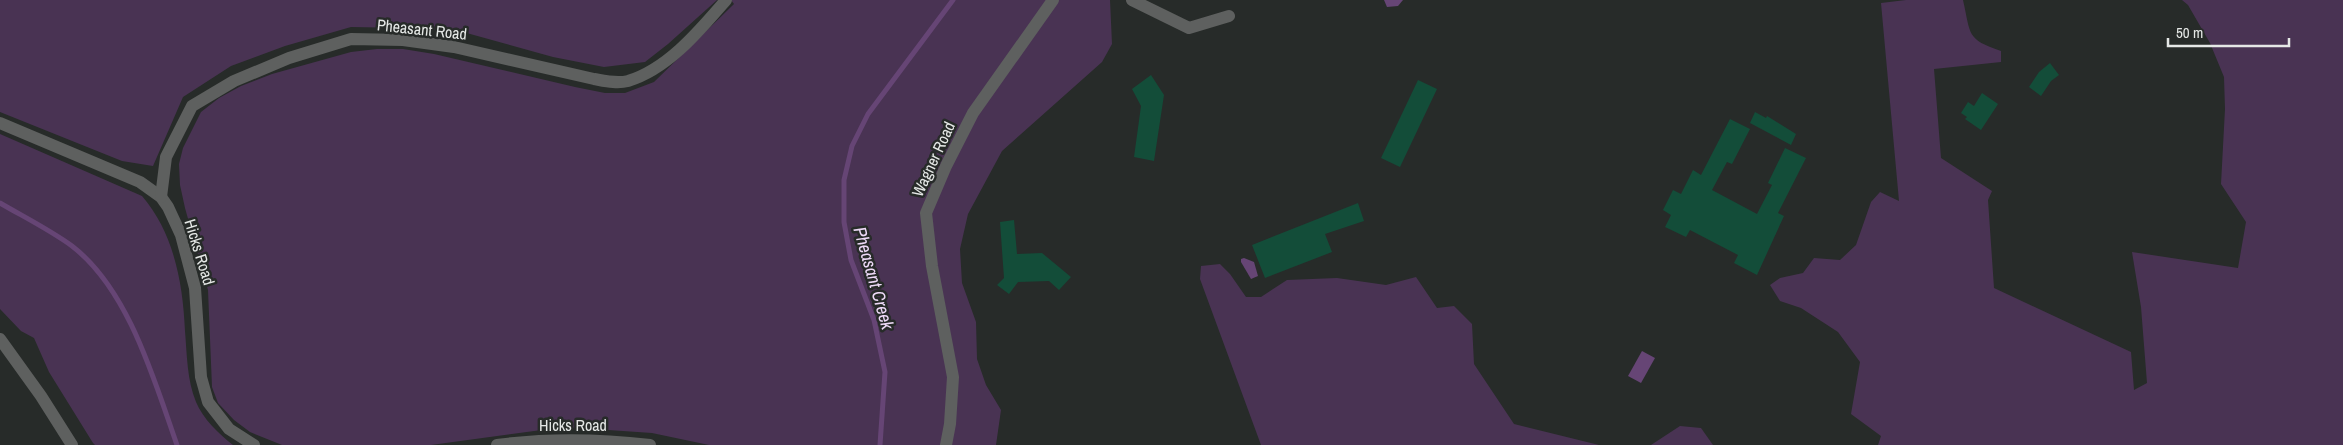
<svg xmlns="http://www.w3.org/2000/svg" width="2343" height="445" viewBox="0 0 2343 445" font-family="'Archivo Narrow',sans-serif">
	<rect width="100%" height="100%" fill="#272b29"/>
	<!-- green -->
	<g fill="#493353">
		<polygon points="0,0 717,0 668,44 645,62 604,67 553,57 463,32 409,28 351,27 285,46 231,66 183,97 153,166 122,161 0,112"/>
		<polygon points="731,0 1110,0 1112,44 1102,62 1002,151 968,214 960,249 962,283 976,322 977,359 986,385 1001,410 996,445 709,445 652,433 579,428 549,429 431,445 282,445 250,432 234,420 218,403 212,387 208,290 185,208 180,185 179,164 183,148 201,112 219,98 241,86 272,74 351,52 377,49 403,49 434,54 575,87 605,93 625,93 654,82 734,4"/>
		<path d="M 1906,0 L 1963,0 C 1971,35 1966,39 2001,51 L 2001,62 L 1934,69 L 1941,158 L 1992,191 L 1988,200 L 1994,288 L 2131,352 L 2134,390 L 2147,383 L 2141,307 L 2132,252 L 2238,268 L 2246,222 L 2221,184 L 2225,109 L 2224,77 L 2210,43 L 2188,5 L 2182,0 L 2343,0 L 2343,445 L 1878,445 L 1881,436 L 1851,414 L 1860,362 L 1838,332 L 1801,308 L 1780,301 L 1770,285 L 1780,278 L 1803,273 L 1814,258 L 1840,260 L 1856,245 L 1871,202 L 1880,192 L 1899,201 L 1881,3 Z"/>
		<path d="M 0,134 L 142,196 C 174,233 183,284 185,331 C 187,355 187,380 196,402 C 203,419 219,434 233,445 L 95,445 L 93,443 L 49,372 L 34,338 L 21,331 L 0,309 Z"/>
		<polygon points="1220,264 1230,274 1246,297 1261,297 1287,280 1337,278 1386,285 1416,277 1437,308 1454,306 1472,324 1474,364 1514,424 1599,445 1261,445 1200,279 1201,266"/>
		<polygon points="1680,426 1701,428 1713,445 1651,445"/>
	</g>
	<!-- water -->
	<g fill="#664575">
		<polygon points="1384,0 1403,0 1398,6 1387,7"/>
		<polygon points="1244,258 1254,262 1258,276 1251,279 1241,262 1241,259"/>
		<polygon points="1642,351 1655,358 1641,383 1628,376"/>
	</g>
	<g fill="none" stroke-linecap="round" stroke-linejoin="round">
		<!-- stream -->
		<g stroke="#664575" stroke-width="5">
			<path d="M 0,203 C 24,217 50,230 72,246 C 129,290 154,380 177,445"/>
			<polyline points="880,445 885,372 874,320 851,260 844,222 844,180 852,146 868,114 953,0"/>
		</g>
	</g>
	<!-- building -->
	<g fill="#134d39">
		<polygon points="2050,63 2059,75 2051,81 2041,96 2029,87 2039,72"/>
		<polygon points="1151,75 1164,95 1154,161 1134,157 1141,106 1132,89"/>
		<polygon points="1418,80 1437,89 1400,167 1381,158"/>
		<polygon points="1982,93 1998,104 1981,130 1965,119 1967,117 1961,113 1968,102 1974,106"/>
		<polygon points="1755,112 1766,118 1767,116 1796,134 1791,145 1750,123"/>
		<polygon points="1730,119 1750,129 1732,164 1727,162 1712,190 1757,214 1772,185 1768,183 1785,148 1806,158 1778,213 1784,216 1757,275 1734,263 1738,255 1690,230 1686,237 1665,227 1671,215 1663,210 1673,190 1681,194 1693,170 1701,175"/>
		<polygon points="1358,203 1364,221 1325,234 1332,252 1265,278 1252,245"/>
		<polygon points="1014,220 1017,254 1042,253 1071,277 1059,290 1049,281 1018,282 1009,294 997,285 1004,278 1000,222"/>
	</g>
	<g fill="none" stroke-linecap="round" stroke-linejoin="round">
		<!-- minor -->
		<g stroke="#5e605f" stroke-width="12">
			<polyline points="1132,0 1189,28 1229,16"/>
			<polyline points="0,123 140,182 161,197 168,207 181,235 195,288 201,377 208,402 229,429 254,445"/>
			<path d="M 161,197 L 166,157 L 192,106 L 234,81 L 289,58 L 351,39 L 403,40 L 454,47 L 594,79 C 605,81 617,84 628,81 C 668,69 700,30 726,0"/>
			<polyline points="0,339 41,396 72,445"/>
			<path d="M 497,445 C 549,438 598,439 650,445"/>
			<polyline points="946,445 950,424 953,377 932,266 926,213 946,166 973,113 1053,0"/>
		</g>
	</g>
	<g text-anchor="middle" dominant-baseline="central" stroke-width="5" stroke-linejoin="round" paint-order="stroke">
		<!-- street labels -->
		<g font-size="16" fill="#e5e8e6" stroke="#272b29">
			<text transform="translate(422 29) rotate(6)">Pheasant Road</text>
			<text transform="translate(933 159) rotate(-65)">Wagner Road</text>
			<text transform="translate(200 252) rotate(73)">Hicks Road</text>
			<text x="573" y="425">Hicks Road</text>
		</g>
		<!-- water labels -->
		<g font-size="18" font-style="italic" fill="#edd9f7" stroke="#272b29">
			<text transform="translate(874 278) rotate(74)">Pheasant Creek</text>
		</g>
	</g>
	<!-- scale -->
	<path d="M2168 38v8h121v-8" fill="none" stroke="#e5e8e6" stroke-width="2.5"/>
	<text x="2176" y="38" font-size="15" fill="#e5e8e6" stroke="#272b29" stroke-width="4" paint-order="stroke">50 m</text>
</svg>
